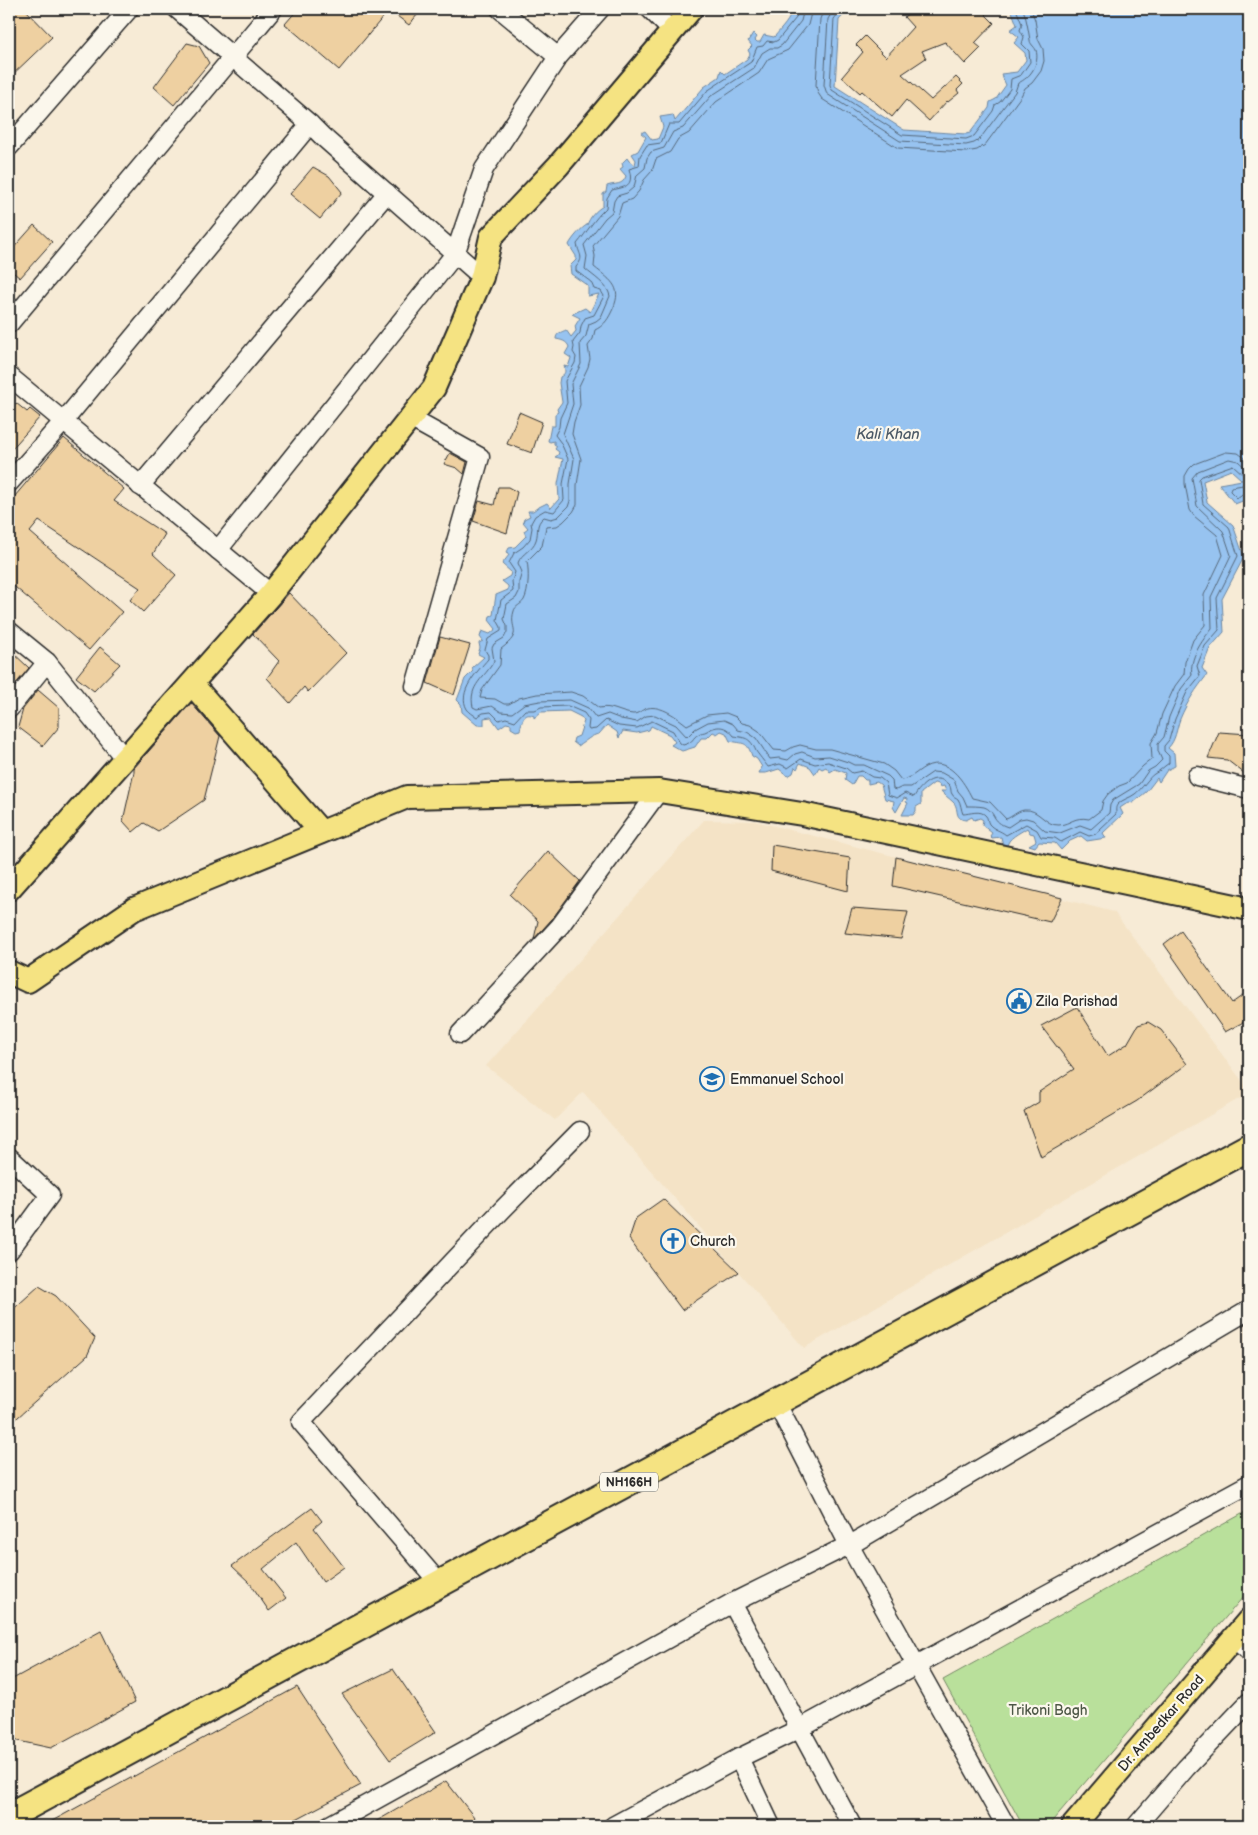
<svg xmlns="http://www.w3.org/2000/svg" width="1258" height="1835" viewBox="0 0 1258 1835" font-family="'Balsamiq Sans',sans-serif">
	<rect width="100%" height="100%" fill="#f7ebd6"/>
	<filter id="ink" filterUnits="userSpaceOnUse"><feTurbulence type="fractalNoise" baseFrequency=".02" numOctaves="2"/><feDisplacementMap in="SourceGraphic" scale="10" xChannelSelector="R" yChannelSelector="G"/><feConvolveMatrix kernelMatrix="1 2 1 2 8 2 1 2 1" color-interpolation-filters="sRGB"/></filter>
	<g filter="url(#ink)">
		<!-- built -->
		<polygon fill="#f4e3c6" points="704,820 755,821 1114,912 1249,1090 1249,1093 804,1348 583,1092 555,1120 486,1066"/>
		<!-- green -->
		<polygon fill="#b9e09b" stroke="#728663" points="1249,1510 1249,1590 1048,1826 1023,1826 943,1680"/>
		<!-- water -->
		<path fill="#97c3f0" stroke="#6c86a1" d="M 793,9 L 855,9 L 852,13 L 847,11 L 839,20 L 835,86 L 904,130 L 966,134 L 970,133 L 989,108 L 990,102 L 996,99 L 1006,85 L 1001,74 L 1017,72 L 1026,60 L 1025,53 L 1014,43 L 1019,37 L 1010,30 L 1017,25 L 1011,9 L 1249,9 L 1249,493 L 1245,500 L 1235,504 L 1219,484 L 1242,480 L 1231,470 L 1203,481 L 1207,502 L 1233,525 L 1244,557 L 1222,599 L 1224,632 L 1210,648 L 1202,668 L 1207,675 C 1196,689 1187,702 1180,719 C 1176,730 1176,740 1168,748 L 1174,753 L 1175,766 L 1167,770 L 1159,782 L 1157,778 L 1147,791 L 1133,803 L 1129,802 L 1120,808 L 1123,814 L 1103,833 L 1106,838 L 1087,841 L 1081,836 L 1070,841 L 1061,850 L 1055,843 L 1039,842 L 1035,847 L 1029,845 L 1036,841 L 1034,834 L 1030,833 L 1027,828 C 1020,833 1007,838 1007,847 L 1003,845 L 1001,837 L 992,838 L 990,836 L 992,833 L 982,825 L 983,820 L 980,818 L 974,820 L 972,817 L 966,820 C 953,819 960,808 953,802 C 949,798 944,795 941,791 L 946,791 L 944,786 L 940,787 L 939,784 L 934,783 L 921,793 L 921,804 L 916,807 L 916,811 L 913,815 L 902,815 L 908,803 L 906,802 L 907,799 L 904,798 L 896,812 L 893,807 L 894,801 L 885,799 L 881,785 L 877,782 L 868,784 L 868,780 L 865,780 L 861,776 L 857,776 L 852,785 L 845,780 L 846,773 L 835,769 L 830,772 L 826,767 L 822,769 L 819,767 L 815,774 L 810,767 L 800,763 L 797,769 L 795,767 L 793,773 L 788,776 L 779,769 L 766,773 L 759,773 L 762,767 L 757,759 L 752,756 C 747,741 744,744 730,741 L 726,733 L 721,731 L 717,734 L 713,732 L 707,738 L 701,738 L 695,747 L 682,751 L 671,745 L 675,742 L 670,735 L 651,726 L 649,730 L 637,733 L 623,731 L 619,738 L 617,732 L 607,725 L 599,734 C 591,735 585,742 578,746 L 573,742 L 574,738 L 579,736 L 584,721 L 581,717 L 569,711 L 541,712 L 534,718 L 534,716 C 523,711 522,722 520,730 L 516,731 L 511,728 L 511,724 L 506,723 L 499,728 L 491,717 L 484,718 L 484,725 L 477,725 L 462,712 L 461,704 L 457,700 L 465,679 L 473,671 L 472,668 L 484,657 L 478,654 L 480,648 L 479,643 L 483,641 L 480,637 L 482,631 L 490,634 L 496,629 L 489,620 L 490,616 L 493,615 L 496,595 L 508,590 L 508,586 L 502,581 L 510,576 L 511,572 L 502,564 L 509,555 L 507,552 L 509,548 L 515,547 L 526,536 L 524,531 L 528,528 L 523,522 L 524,519 L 530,516 L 528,511 L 533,511 L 537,508 L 547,503 L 551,508 L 559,499 L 558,484 L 563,459 L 555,457 L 558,455 L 559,452 L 555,449 L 557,446 L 554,444 L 554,441 L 550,442 L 548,441 L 551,426 L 555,426 L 555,414 L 558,412 L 557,409 L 562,402 L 559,383 L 560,377 C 565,374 566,372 564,366 L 568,367 L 571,358 L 565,354 L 569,347 C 567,341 561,340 556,339 C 556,333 562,332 566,330 L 571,337 L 576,331 L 575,326 L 580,318 L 572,314 L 585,308 L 590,312 L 599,294 L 588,296 L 588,286 L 571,274 L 570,266 L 576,260 L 576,256 L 569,245 C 571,240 582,227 587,225 C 590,217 595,211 603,206 L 603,194 L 606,192 L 607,186 C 615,183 623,186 626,176 L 620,169 L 623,167 L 622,163 L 627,158 L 629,161 L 635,165 L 636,160 L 632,154 L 638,151 L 646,137 L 641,133 L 645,131 L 652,140 L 658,139 L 663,127 L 660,117 L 673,115 L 675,121 L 704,87 L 719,77 L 721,70 L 725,74 L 747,59 L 750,54 L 748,50 L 752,46 L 748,41 L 753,33 L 757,37 L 755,40 L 757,42 L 760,42 L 764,35 L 774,37 C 782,28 790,20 793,9 Z"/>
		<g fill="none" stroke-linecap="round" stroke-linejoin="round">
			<!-- shore -->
			<g stroke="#56687a" stroke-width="1">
				<path d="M 798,9 L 796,18 L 778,40 L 774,42 L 767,41 L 763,46 L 757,47 L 751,62 L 707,91 L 679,124 L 669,124 L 661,143 L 647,145 L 640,156 L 639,166 L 629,169 C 634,186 626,187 612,190 L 607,198 L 606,208 C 594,219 587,232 577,244 C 579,255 585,257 576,267 L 576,271 L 591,282 L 594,289 L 601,291 L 604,296 L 594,315 L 585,318 L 581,326 L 580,333 L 573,342 L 574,347 L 573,352 L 576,357 L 575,363 L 565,381 L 567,403 L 560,418 L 559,427 L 555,435 L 561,443 L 568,459 L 563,484 L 564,500 L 554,512 L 545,510 L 535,516 L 531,523 L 532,528 L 530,539 L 523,547 L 514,553 L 509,563 L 515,572 L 512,581 L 513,591 L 501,600 L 497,620 L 501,627 L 501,631 L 488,639 L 485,650 L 488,655 L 488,659 C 477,672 457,692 467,709 C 469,712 474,715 477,717 L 483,713 L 491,712 L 499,720 L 506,718 L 515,721 L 525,710 L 535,710 L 541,707 L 568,706 L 584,713 L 589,720 L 588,728 L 589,730 L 596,729 L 606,720 L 619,726 L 637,728 L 652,721 L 673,731 L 680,743 L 683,745 C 695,742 691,738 699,734 C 701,732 704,733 707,731 C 717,725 726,725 734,736 C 747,738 750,738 756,751 C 757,753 766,764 768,767 L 780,764 L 788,768 L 801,759 L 815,764 L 828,762 L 846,768 L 852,773 L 862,771 L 872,777 L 880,778 L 886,783 L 888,795 L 897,798 L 905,793 L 914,797 C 920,786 935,771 948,784 C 952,787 950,791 952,794 C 953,797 956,797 958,799 C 961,803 961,810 963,814 C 969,814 981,809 986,816 C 988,818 987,821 989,824 C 994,830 1000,830 1006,835 L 1026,824 L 1037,830 L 1041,837 L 1055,838 L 1061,842 L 1080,832 L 1089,836 L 1096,834 L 1100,829 L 1116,814 C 1116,810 1115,807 1118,804 C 1123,799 1130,798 1135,794 C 1141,790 1150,776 1154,774 C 1160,771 1163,767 1169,763 L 1169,756 L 1164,751 L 1164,746 L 1169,740 L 1175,719 L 1187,692 L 1200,676 L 1197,666 L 1205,646 L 1219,630 L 1217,598 L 1238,556 L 1229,527 L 1203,504 L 1199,479 L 1202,476 L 1233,465 L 1244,475 L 1246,480 L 1243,485 L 1231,487 L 1230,491 L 1237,498 L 1245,492 L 1249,491"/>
				<path d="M 804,9 L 801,21 L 782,45 L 777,48 L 770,48 L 762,53 L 754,68 L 711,96 L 683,128 L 673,132 L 664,148 L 651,152 L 647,158 L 645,168 L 637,175 L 634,187 L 627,193 L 617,196 L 614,201 L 612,212 L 605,218 L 584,245 L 587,256 L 585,269 C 593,276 608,285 610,296 L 601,317 L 596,321 L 589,324 L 586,336 L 580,343 L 581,364 L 571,384 L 573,404 L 563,434 L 574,459 L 570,484 L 570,501 L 568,507 L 558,517 L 551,519 L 544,517 C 535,524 539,531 536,540 C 533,550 521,553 518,563 L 522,572 L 519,582 L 519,592 L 516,598 L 507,604 L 504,619 L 507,626 L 507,632 L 504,638 L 494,644 L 492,648 L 494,661 C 485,678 468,685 473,707 L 477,709 L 492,706 L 501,712 L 512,713 L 524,704 L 540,701 L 570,700 L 588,708 L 596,718 L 608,714 L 621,719 L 637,722 L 646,716 L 655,715 L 676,725 L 687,737 L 695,729 L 708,722 L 724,720 L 733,724 L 738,730 L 747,732 L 756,738 L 770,759 L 779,758 L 788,760 L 795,754 L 802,752 L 815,757 L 829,756 L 848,762 L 854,765 L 864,765 L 888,776 L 892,780 L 893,789 L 896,790 L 902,787 L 911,787 L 933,772 L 942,773 L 954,780 L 958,791 L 963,797 L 967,806 C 972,806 979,806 984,807 C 996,811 991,822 1008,827 L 1020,819 L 1026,818 L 1033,820 L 1045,831 L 1060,833 L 1080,825 L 1091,829 L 1109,813 L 1110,805 L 1113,800 L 1139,784 L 1148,771 L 1155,767 L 1162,760 L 1158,751 L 1158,744 L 1164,737 L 1169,717 L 1181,689 L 1192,675 C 1189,658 1202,641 1212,628 L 1211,597 L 1231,555 L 1223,531 L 1197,506 L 1192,478 L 1198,471 L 1229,459 L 1238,461 L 1249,471"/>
				<path d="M 812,9 L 808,25 L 788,50 L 768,59 L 759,73 L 716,102 L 689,133 L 678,139 L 670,152 L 656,159 L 652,171 L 644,180 L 639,191 L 632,199 L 622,203 L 618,216 L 593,246 L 595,256 L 594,267 C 613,282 624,288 611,313 C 607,321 603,326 595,330 L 593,339 L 588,346 L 590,359 L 588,367 L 579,386 L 580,405 L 574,422 L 572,434 L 581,459 L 577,485 L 577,505 L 573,512 L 563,522 L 557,526 L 546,527 L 542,546 L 527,561 C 529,571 529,591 524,600 C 521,605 515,606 514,611 C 508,630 525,631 501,649 L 500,665 L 482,690 L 480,698 L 495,699 L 504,704 L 509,704 L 519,698 L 537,694 L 571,692 L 583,696 L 599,708 C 612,705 620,713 633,714 C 639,714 642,709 648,708 C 661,705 677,717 687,725 L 707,715 L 726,713 L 736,717 L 742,723 L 750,725 L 759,731 L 774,750 L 786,751 L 793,747 L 800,745 L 816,749 L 830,749 L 884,764 L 894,771 L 901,780 C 911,779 916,772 925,767 C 948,755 964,782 972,798 L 990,802 L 1006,819 C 1012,817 1017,811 1024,810 C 1039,808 1045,826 1059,825 C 1071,824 1074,816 1089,819 L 1101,810 L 1103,801 L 1108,794 L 1119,786 L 1127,783 L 1143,766 L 1152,759 L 1151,743 L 1157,733 L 1162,714 L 1175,686 L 1184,674 L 1185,662 L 1193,640 L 1205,625 L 1204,595 L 1223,555 L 1217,535 L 1194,516 L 1190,510 L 1185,484 L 1185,476 L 1189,469 L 1194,464 L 1226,452 L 1238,453 L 1249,461"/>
				<polyline points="824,9 820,19 816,85 818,93 822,99 898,148 966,152 977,150 985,145 1021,96 1025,88 1032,83 1041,71 1044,61 1043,49 1038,39 1035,20 1031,9"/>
				<path d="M 834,9 L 828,19 L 824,85 L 827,94 L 900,141 L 966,145 L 974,143 L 979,140 L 1015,92 L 1018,83 C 1030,78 1040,64 1036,50 C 1034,46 1030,44 1030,40 C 1028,29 1027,20 1023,9"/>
				<polyline points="842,9 834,19 830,85 832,90 902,135 966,139 974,136 993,111 995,105 1000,102 1010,89 1011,79 1021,75 1030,62 1029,51 1022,44 1024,37 1020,30 1022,24 1016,9"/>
			</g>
		</g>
		<!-- building -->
		<g fill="#eed0a1" stroke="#2b2b2b">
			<polygon points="9,9 25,9 52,37 9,78"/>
			<polygon points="298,9 422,9 409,25 389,10 339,70 285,24"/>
			<polygon points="913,9 992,9 986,15 994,23 975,43 981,48 965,64 945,42 922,51 926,58 902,74 931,100 956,77 963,84 957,90 959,93 948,102 947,101 929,121 906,100 892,117 862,91 860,93 842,77 863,52 856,45 865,36 886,57 913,27 904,17"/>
			<polygon points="187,43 199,46 209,63 174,105 154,87"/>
			<polygon points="313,167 329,176 342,192 320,219 290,194"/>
			<polygon points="34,225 52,242 20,278 9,269 9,253"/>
			<polygon points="16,403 27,412 30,409 40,417 9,452 9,411"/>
			<polygon points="519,412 542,422 532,453 507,444"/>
			<polygon points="64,438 124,489 114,501 165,534 153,554 176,575 143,612 130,600 140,588 39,521 30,532 122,612 89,650 9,582 9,503"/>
			<polygon points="450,453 467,462 464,474 457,468 444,464"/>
			<polygon points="498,487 508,487 517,492 507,533 473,521 479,501 494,505"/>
			<polygon points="289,593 346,653 308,692 304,687 290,703 267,678 279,661 253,634"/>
			<polygon points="440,637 470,645 454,695 427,683"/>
			<polygon points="100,647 120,664 94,691 76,677"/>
			<polygon points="9,649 29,668 9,692"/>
			<polygon points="38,690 59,708 59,727 43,746 18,727 23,709"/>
			<polygon points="191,703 220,736 204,800 158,831 144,823 133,832 123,821 134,772 134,768"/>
			<polygon points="1219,732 1249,734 1249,777 1227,760 1208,758"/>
			<polygon points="772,845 850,858 848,891 771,871"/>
			<polygon points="548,851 580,881 552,919 534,939 538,921 510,895"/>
			<polygon points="896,857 1062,898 1050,922 893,886"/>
			<polygon points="852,908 908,912 901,939 845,933"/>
			<polygon points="1181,931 1232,1003 1249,991 1249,1019 1225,1032 1164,944"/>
			<polygon points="1077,1007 1108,1056 1127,1044 1138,1025 1148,1022 1161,1030 1187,1064 1137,1101 1041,1157 1024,1111 1039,1102 1039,1092 1074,1069 1041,1026"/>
			<polygon points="663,1199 739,1272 682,1310 629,1239 636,1218"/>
			<polygon points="39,1286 56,1296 95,1338 87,1356 9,1425 9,1313"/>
			<polygon points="312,1508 322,1521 314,1528 344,1567 323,1582 296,1542 263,1569 286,1598 269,1611 250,1583 232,1566"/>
			<polygon points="101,1631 135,1702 51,1748 9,1739 9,1681"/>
			<polygon points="393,1669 436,1732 390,1760 342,1694"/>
			<polygon points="297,1687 361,1785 283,1826 43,1826"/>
			<polygon points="446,1781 481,1826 368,1826"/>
		</g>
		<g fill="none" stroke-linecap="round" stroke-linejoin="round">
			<defs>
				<g id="minor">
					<polyline points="177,9 310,124 323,137 482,277"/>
					<polyline points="500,9 558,57"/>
					<polyline points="650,9 672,31"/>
					<polyline points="9,147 129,9"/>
					<polyline points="9,324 273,9"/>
					<polyline points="9,376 271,594"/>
					<polyline points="410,418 480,457 415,686"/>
					<polyline points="9,483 63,422 310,124"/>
					<polyline points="140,486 387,193"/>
					<polyline points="218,550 455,254 484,169 558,57 600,9"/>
					<polyline points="9,631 47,662 125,759"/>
					<polyline points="9,709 47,662"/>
					<polyline points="1197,776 1249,789"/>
					<polyline points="460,1034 560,926 659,791"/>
					<polyline points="9,1157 50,1195 9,1251"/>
					<polyline points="776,1402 849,1545 1006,1826"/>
					<polyline points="440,1584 301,1422 502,1210 580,1131"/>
					<polyline points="732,1603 852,1826"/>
					<polyline points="1234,1638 1249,1652"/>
					<polyline points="739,1758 771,1826"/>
					<polyline points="328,1826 732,1603 857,1541 1249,1310"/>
					<polyline points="613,1826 739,1758 799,1729 1249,1484"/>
					<polyline points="1136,1826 1186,1768 1249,1702"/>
				</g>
				<g id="major">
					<polyline points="192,684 321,832"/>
					<polyline points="9,889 271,594 434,388 482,277 491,237 558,166 691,9"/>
					<polyline points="9,972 28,981 134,909 407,797 659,791 802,814 1249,909"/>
					<polyline points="1073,1826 1249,1620"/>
				</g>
				<polyline id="highway" points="9,1816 1249,1147"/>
			</defs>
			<!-- minor casing -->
			<use href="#minor" stroke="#2b2b2b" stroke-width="21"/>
			<!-- major casing -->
			<use href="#major" stroke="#2b2b2b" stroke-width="26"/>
			<!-- highway casing -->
			<use href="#highway" stroke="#2b2b2b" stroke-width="30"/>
			<!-- minor -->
			<use href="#minor" stroke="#fbf7ec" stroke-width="18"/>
			<!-- major -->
			<use href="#major" stroke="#f5e382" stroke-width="22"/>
			<!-- highway -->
			<use href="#highway" stroke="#f5e382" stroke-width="26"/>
		</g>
	</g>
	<!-- icons -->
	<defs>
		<symbol id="civic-ring" viewBox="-11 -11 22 22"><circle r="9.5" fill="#fbf7ec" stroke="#1f6fb2" stroke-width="1.5"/><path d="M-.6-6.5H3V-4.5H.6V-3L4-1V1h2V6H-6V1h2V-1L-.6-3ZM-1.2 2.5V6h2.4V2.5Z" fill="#1f6fb2"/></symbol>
		<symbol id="school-ring" viewBox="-11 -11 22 22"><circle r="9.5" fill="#fbf7ec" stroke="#1f6fb2" stroke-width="1.5"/><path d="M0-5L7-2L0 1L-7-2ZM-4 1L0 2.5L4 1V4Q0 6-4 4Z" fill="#1f6fb2"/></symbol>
		<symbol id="church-ring" viewBox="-11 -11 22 22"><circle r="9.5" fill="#fbf7ec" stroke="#1f6fb2" stroke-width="1.5"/><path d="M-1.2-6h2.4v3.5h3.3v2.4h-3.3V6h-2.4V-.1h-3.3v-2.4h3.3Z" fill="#1f6fb2"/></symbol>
	</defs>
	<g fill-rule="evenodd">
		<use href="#civic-ring" x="1005" y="987" width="28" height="28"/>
		<use href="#school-ring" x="698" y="1065" width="28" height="28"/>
		<use href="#church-ring" x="659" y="1227" width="28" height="28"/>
	</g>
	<g text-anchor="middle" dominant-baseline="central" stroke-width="4.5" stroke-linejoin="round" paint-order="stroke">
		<!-- shield labels -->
		<rect fill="#fbf7ec" stroke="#696865" stroke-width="1" x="600" y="1472.5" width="58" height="19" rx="4"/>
		<g font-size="12" font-weight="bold" fill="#2b2b2b">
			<text x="629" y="1482">NH166H</text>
		</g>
		<!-- poi labels -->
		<g font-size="14" fill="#2b2b2b" stroke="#fbf7ec" text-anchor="start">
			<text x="1036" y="1001">Zila Parishad</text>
			<text x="730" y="1079">Emmanuel School</text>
			<text x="690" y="1241">Church</text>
		</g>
		<!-- park labels -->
		<g font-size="14" fill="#4e5847" stroke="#fbf7ec">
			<text x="1048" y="1710">Trikoni Bagh</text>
		</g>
		<!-- street labels -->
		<g font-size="14" fill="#2b2b2b" stroke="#fbf7ec">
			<text transform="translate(1161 1723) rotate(-49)">Dr. Ambedkar Road</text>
		</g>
		<!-- water labels -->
		<g font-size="15" font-style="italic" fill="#4b5966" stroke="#fbf7ec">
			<text x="888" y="434">Kali Khan</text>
		</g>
	</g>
	<!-- margin -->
	<rect width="1258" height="1835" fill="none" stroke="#fbf7ec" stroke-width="30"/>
	<rect x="15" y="15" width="1228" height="1805" fill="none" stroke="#2b2b2b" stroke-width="2" filter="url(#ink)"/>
</svg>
